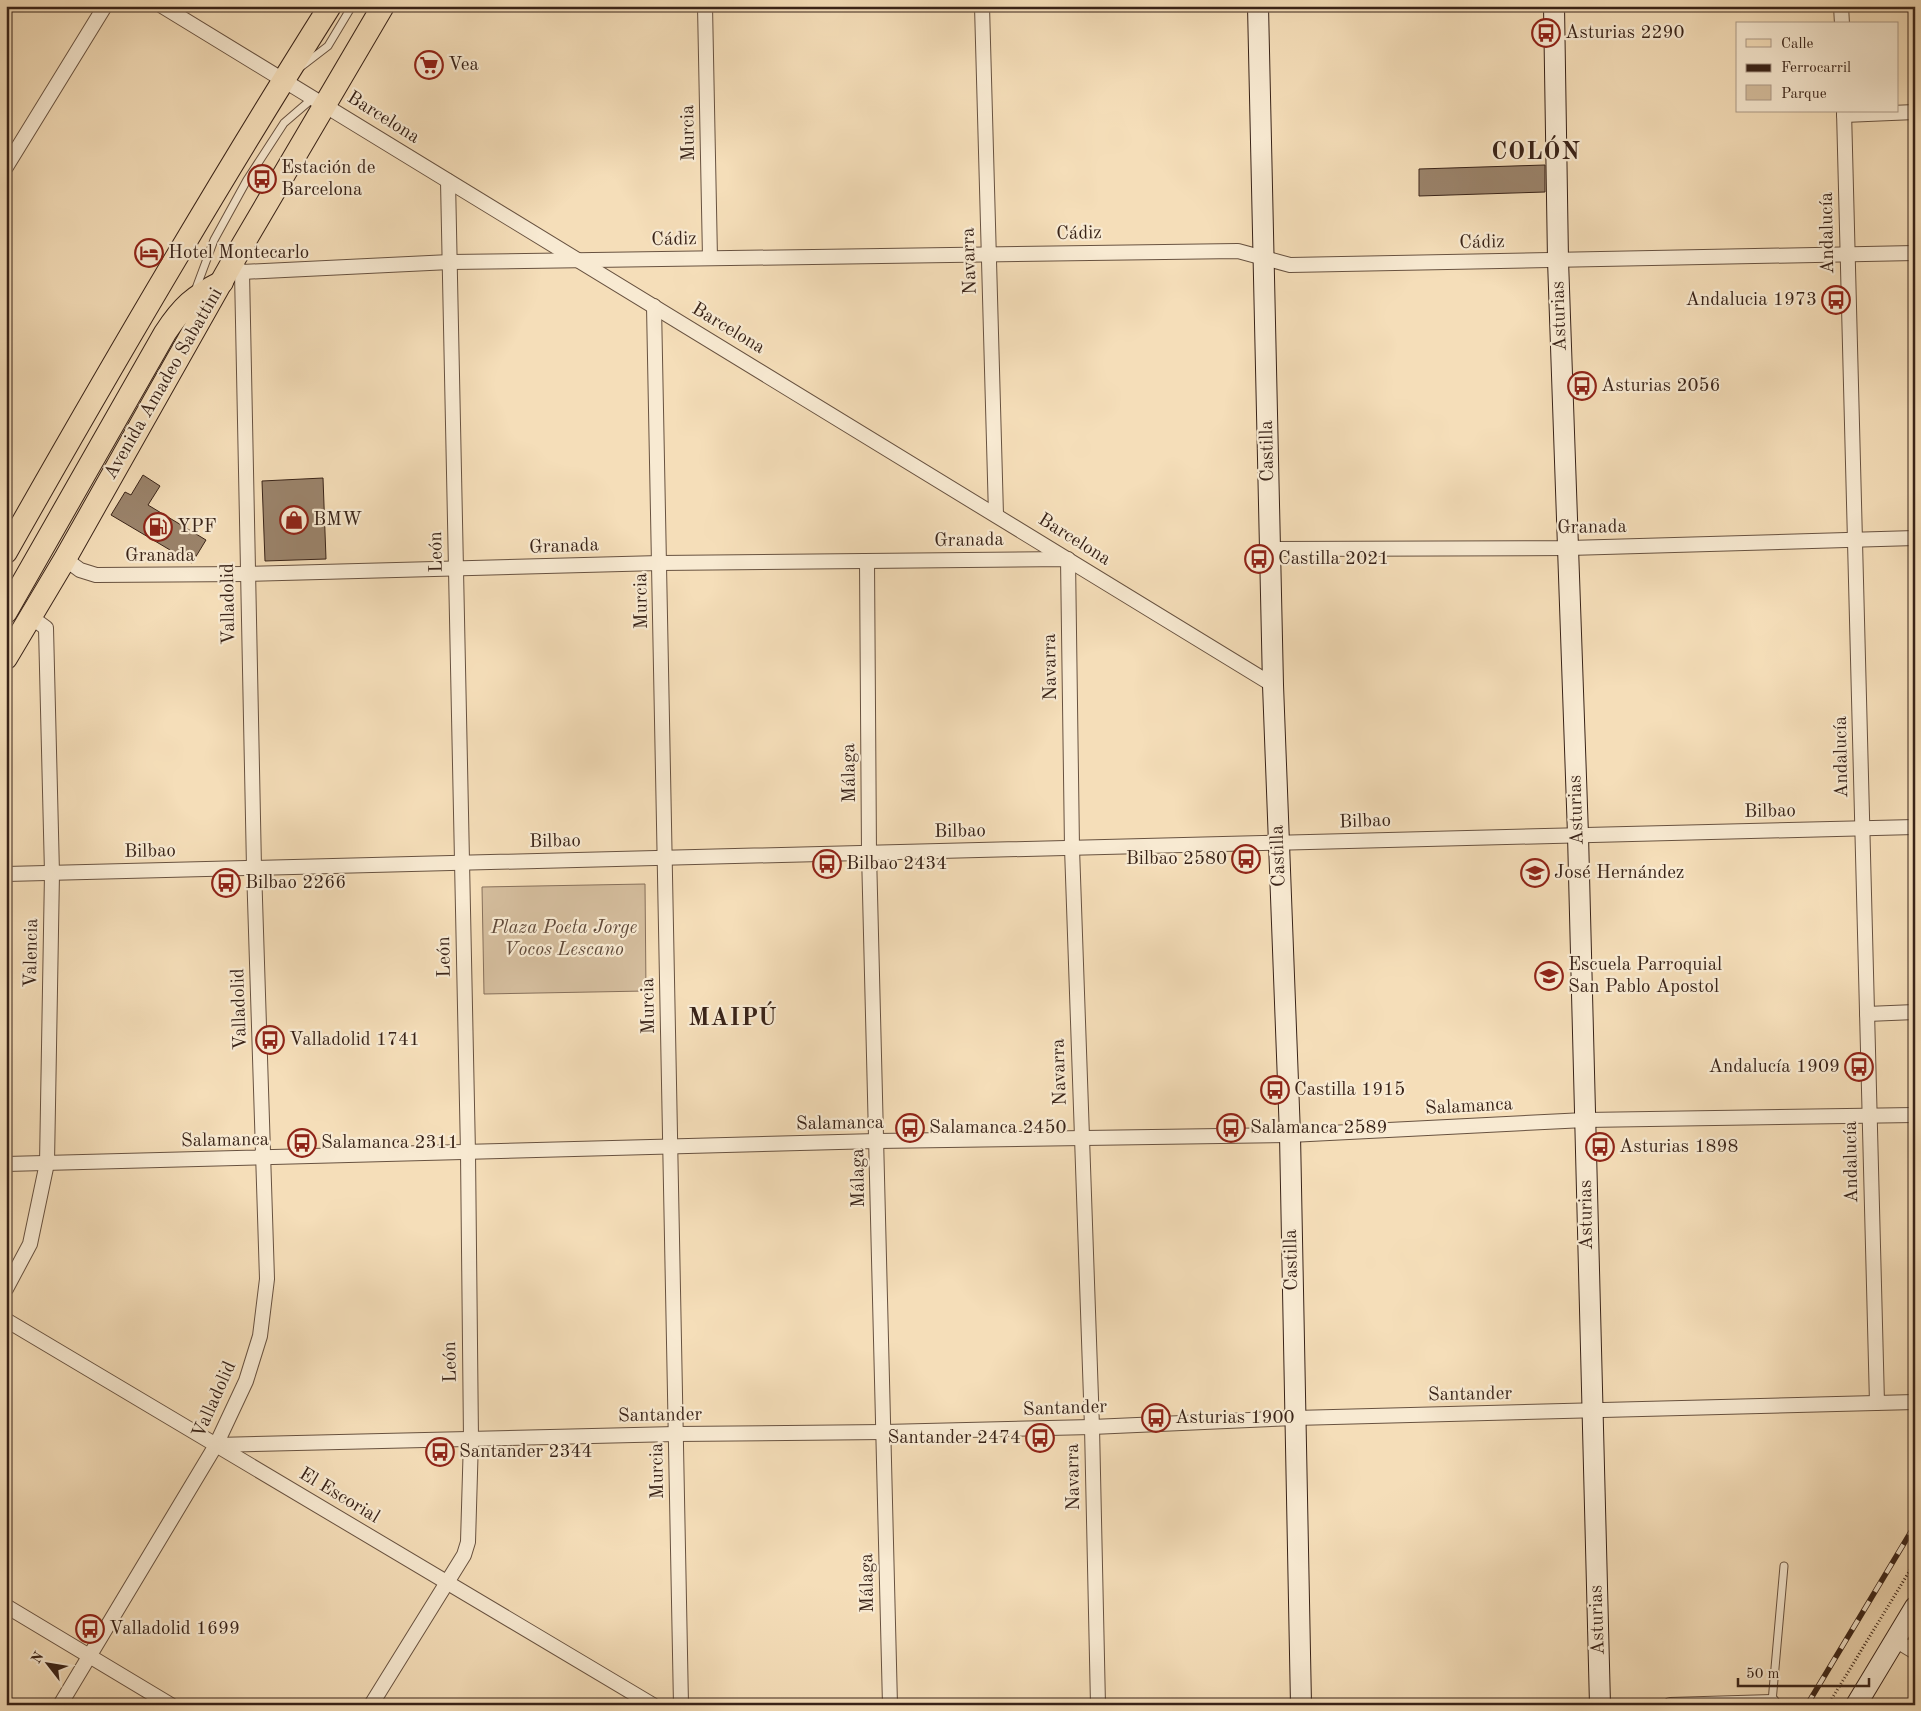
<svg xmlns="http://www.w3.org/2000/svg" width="1921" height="1711" viewBox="0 0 1921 1711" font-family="'Old Standard TT',serif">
	<rect width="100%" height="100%" fill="#f5deb9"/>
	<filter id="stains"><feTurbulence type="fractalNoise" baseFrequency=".004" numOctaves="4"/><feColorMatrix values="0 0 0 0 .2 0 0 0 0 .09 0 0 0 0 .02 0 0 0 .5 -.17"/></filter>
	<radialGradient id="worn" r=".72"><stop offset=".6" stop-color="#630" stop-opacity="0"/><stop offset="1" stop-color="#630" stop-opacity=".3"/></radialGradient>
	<!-- green -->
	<polygon fill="#d5be9e" stroke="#87705b" points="645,884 646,991 484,994 482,887"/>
	<!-- building -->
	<g fill="#9b846c" stroke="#392318">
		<polygon points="1545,165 1545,192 1419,196 1419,169"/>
		<polygon points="143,475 160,486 148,505 206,540 192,563 111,515 125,492 131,495"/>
		<polygon points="323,478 326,559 265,561 262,481"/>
	</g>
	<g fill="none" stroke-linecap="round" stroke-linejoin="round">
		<defs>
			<g id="lane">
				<polyline points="302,66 328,46 352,6"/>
				<polyline points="195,291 214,240 247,180 284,123 313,98"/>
				<polyline points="1772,1702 1784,1566"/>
			</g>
			<g id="street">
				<polyline points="162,6 1273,685"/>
				<polyline points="705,6 710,258"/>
				<polyline points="982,6 996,515"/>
				<polyline points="1841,6 1842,24"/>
				<polyline points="1844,111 1877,1403"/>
				<polyline points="1844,115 1915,112"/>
				<polyline points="6,167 105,6"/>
				<polyline points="242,272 450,262 1238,251 1290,265 1915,253"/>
				<polyline points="654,306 681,1705"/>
				<polyline points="1270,549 1569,548 1915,538"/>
				<polyline points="65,559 80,570 96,575 247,574 660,563 1068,559 1072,848 1092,1427 1098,1705"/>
				<polyline points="867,561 869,853 890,1705"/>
				<polyline points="6,874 1915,827"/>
				<polyline points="1867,1014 1915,1012"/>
				<polyline points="6,1164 877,1141 1290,1135 1585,1120 1915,1115"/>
				<polyline points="6,1289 30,1244 47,1163 52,873 46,628 31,617"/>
				<polyline points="6,1320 653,1705"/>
				<polyline points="216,1445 676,1434 884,1432 1092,1427 1295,1418 1915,1402"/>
				<polyline points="6,1606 171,1705"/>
				<polyline points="1895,1640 1915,1652"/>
				<polyline points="60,1705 216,1445 246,1381 260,1336 267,1279 254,868 242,272 236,266"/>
				<polyline points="371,1705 464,1555 468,1542 471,1439 468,1153 448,181"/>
				<polyline points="1670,1705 1772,1702"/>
			</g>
			<g id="secondary">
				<polyline points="1258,6 1273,685 1290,1135 1301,1705"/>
				<polyline points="1554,6 1558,260 1578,835 1600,1705"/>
				<polyline points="1856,1705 1915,1607"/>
			</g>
			<g id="primary">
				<path d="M 6,552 C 110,368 217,185 330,6"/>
				<path d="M 6,612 L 165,333 C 182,307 194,296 222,282"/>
				<polyline points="6,658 65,559 232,263 383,6"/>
			</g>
		</defs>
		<!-- lane casing -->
		<use href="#lane" stroke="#685240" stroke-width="9"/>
		<!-- street casing -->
		<use href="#street" stroke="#685240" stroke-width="16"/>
		<!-- secondary casing -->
		<use href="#secondary" stroke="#392318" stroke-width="22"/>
		<!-- primary casing -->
		<use href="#primary" stroke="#392318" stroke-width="24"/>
		<!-- path -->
		<polyline stroke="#392318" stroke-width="3" stroke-dasharray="1 2.5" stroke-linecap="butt" points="1828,1705 1915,1562"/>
		<!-- lane -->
		<use href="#lane" stroke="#f8ead2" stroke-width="7"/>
		<!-- street -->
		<use href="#street" stroke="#f8ead2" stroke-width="14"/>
		<!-- secondary -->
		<use href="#secondary" stroke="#f8ead2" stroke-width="20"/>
		<!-- primary -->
		<use href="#primary" stroke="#f5deb9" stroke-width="22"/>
		<defs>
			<polyline id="rail" points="1807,1705 1915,1525"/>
		</defs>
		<!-- rail casing -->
		<use href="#rail" stroke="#392318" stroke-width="5.5"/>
		<!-- rail -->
		<use href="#rail" stroke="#f8ead2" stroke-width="4" stroke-dasharray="11" stroke-linecap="butt"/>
	</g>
	<!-- icons -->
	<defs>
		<symbol id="bus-ring" viewBox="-11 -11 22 22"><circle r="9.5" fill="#f8ead2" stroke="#8f2418" stroke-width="1.5"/><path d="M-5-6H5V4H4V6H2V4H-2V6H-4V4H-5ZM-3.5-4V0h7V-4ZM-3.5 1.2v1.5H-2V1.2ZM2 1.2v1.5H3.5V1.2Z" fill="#8f2418"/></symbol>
		<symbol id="supermarket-ring" viewBox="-11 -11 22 22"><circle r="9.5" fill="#f8ead2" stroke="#8f2418" stroke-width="1.5"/><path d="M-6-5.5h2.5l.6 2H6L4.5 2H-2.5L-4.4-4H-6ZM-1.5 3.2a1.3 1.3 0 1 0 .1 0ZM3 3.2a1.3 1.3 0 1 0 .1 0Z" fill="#8f2418"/></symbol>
		<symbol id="hotel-ring" viewBox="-11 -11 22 22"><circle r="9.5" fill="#f8ead2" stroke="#8f2418" stroke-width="1.5"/><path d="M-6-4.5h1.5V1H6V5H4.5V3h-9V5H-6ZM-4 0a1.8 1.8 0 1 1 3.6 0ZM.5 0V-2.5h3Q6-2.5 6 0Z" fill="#8f2418"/></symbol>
		<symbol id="shop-ring" viewBox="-11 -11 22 22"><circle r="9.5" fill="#f8ead2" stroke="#8f2418" stroke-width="1.5"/><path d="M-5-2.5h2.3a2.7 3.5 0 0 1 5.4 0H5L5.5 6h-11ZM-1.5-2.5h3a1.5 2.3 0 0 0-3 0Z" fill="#8f2418"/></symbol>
		<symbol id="fuel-ring" viewBox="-11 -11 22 22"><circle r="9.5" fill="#f8ead2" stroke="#8f2418" stroke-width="1.5"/><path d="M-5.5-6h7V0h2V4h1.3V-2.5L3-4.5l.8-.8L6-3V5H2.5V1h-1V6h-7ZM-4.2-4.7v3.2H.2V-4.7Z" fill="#8f2418"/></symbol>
		<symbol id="school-ring" viewBox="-11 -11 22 22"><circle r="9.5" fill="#f8ead2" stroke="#8f2418" stroke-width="1.5"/><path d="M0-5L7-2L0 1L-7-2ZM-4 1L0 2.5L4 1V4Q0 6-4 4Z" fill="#8f2418"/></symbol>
	</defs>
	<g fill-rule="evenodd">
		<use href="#bus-ring" x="1530" y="17" width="32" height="32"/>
		<use href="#supermarket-ring" x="413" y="49" width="32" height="32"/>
		<use href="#bus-ring" x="246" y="163" width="32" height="32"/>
		<use href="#hotel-ring" x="133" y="237" width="32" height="32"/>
		<use href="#bus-ring" x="1820" y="284" width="32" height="32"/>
		<use href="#bus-ring" x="1566" y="370" width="32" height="32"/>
		<use href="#shop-ring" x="278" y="504" width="32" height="32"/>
		<use href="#fuel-ring" x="142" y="511" width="32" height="32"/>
		<use href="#bus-ring" x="1243" y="543" width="32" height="32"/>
		<use href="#bus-ring" x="1230" y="843" width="32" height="32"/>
		<use href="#bus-ring" x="811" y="848" width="32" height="32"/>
		<use href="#school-ring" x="1519" y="857" width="32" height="32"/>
		<use href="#bus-ring" x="210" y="867" width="32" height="32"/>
		<use href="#school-ring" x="1533" y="960" width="32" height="32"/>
		<use href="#bus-ring" x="254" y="1024" width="32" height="32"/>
		<use href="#bus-ring" x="1843" y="1051" width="32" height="32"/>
		<use href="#bus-ring" x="1259" y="1074" width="32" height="32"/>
		<use href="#bus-ring" x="894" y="1112" width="32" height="32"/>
		<use href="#bus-ring" x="1215" y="1112" width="32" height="32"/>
		<use href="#bus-ring" x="286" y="1127" width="32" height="32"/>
		<use href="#bus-ring" x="1584" y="1131" width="32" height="32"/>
		<use href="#bus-ring" x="1140" y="1402" width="32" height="32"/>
		<use href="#bus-ring" x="1024" y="1422" width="32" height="32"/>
		<use href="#bus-ring" x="424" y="1436" width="32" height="32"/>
		<use href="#bus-ring" x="74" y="1613" width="32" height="32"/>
	</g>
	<g text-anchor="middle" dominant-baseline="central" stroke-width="4.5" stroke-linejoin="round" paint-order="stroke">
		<!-- poi labels -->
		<g font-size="19" fill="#392318" stroke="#f8ead2" text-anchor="start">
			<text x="1565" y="33">Asturias 2290</text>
			<text x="448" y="65">Vea</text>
			<text x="281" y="168">Estación de<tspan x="281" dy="22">Barcelona</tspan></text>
			<text x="168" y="253">Hotel Montecarlo</text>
			<text x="1817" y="300" text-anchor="end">Andalucia 1973</text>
			<text x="1601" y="386">Asturias 2056</text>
			<text x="313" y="520">BMW</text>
			<text x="177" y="527">YPF</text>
			<text x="1278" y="559">Castilla 2021</text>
			<text x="1227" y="859" text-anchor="end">Bilbao 2580</text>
			<text x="846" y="864">Bilbao 2434</text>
			<text x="1554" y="873">José Hernández</text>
			<text x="245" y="883">Bilbao 2266</text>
			<text x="1568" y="965">Escuela Parroquial<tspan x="1568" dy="22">San Pablo Apostol</tspan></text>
			<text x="289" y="1040">Valladolid 1741</text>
			<text x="1840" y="1067" text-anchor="end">Andalucía 1909</text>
			<text x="1294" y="1090">Castilla 1915</text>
			<text x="929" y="1128">Salamanca 2450</text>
			<text x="1250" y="1128">Salamanca 2589</text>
			<text x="321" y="1143">Salamanca 2311</text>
			<text x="1619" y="1147">Asturias 1898</text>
			<text x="1175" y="1418">Asturias 1900</text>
			<text x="1021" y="1438" text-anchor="end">Santander 2474</text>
			<text x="459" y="1452">Santander 2344</text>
			<text x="109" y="1629">Valladolid 1699</text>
		</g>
		<!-- street labels -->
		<g font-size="19" fill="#392318" stroke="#f8ead2">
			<text transform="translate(383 118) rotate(32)">Barcelona</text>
			<text transform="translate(689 133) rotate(-91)">Murcia</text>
			<text transform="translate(1828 233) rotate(-91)">Andalucía</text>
			<text transform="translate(1079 234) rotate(-1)">Cádiz</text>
			<text transform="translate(674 240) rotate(-1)">Cádiz</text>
			<text transform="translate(1482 243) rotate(-1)">Cádiz</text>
			<text transform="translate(970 261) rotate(-92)">Navarra</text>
			<text transform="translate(1560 316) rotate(-92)">Asturias</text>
			<text transform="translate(728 329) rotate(31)">Barcelona</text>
			<text transform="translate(164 384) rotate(-60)">Avenida Amadeo Sabattini</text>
			<text transform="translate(1268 451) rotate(-91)">Castilla</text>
			<text transform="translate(1592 528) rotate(-1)">Granada</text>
			<text transform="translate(1074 540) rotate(32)">Barcelona</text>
			<text transform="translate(969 541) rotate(-1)">Granada</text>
			<text transform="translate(564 547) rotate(-2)">Granada</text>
			<text transform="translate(437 552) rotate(-91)">León</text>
			<text x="160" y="556">Granada</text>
			<text transform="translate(642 601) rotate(-91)">Murcia</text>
			<text transform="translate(229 604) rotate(-91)">Valladolid</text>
			<text transform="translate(1051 667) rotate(-91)">Navarra</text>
			<text transform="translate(1842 757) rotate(-91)">Andalucía</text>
			<text transform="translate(850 773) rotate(-91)">Málaga</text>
			<text transform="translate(1577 810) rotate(-92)">Asturias</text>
			<text transform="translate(1770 812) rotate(-1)">Bilbao</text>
			<text transform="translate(1365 822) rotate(-2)">Bilbao</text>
			<text transform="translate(960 832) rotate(-1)">Bilbao</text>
			<text transform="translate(555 842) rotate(-1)">Bilbao</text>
			<text transform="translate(150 852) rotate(-1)">Bilbao</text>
			<text transform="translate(1279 856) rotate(-92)">Castilla</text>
			<text transform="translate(32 953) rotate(-89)">Valencia</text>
			<text transform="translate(445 957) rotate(-91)">León</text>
			<text transform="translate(649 1006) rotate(-91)">Murcia</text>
			<text transform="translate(240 1009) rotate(-92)">Valladolid</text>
			<text transform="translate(1060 1072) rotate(-92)">Navarra</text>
			<text transform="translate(1469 1107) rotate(-3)">Salamanca</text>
			<text transform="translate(840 1124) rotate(-1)">Salamanca</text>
			<text transform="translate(225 1141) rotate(-1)">Salamanca</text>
			<text transform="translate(1852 1162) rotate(-91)">Andalucía</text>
			<text transform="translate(859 1178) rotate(-91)">Málaga</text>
			<text transform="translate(1587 1215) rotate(-91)">Asturias</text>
			<text transform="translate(1292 1260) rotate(-91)">Castilla</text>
			<text transform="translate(451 1362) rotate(-91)">León</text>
			<text transform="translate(1470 1395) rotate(-1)">Santander</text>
			<text transform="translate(215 1400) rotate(-66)">Valladolid</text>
			<text transform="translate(1065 1409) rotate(-2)">Santander</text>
			<text transform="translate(660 1416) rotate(-1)">Santander</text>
			<text transform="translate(658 1471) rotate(-91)">Murcia</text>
			<text transform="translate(1074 1477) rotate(-91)">Navarra</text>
			<text transform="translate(339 1496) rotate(31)">El Escorial</text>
			<text transform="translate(868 1583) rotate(-91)">Málaga</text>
			<text transform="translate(1598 1620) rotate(-92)">Asturias</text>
		</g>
		<!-- park labels -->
		<g font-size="19" font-style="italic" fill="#604a3a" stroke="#f8ead2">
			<text x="564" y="928">Plaza Poeta Jorge<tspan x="564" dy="22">Vocos Lescano</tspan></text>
		</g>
		<!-- district labels -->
		<g font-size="24" font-weight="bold" letter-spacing="1" fill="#392318" stroke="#f8ead2">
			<text x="1536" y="153">COLÓN</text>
			<text x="733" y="1019">MAIPÚ</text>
		</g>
	</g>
	<!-- margin -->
	<rect width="1921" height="1711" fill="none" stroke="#f5deb9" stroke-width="25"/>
	<rect x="8" y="8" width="1906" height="1696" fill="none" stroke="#392318" stroke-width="2.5"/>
	<rect x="12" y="12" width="1896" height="1686" fill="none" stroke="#392318"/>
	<!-- legend -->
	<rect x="1736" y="22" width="162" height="90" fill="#f8ead2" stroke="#ac9a88"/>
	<rect x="1746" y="39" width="25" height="8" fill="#f5deb9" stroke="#ac9a88"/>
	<text x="1781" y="48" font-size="15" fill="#392318">Calle</text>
	<rect x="1746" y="64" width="25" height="8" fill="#392318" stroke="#ac9a88"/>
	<text x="1781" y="72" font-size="15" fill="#392318">Ferrocarril</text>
	<rect x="1746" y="85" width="25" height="15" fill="#d5be9e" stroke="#ac9a88"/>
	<text x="1781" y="98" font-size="15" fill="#392318">Parque</text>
	<!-- north arrow -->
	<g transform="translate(48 1664) rotate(301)" stroke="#f8ead2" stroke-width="4" paint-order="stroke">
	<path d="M0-4L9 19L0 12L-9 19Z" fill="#392318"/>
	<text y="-8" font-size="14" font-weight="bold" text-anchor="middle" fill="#392318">N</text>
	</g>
	<!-- scale -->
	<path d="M1738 1678v8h131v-8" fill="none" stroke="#392318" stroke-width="2.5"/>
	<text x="1746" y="1678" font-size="15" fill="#392318" stroke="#f8ead2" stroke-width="4" paint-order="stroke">50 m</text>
	<rect width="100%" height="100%" filter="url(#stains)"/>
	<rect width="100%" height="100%" fill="url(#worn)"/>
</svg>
